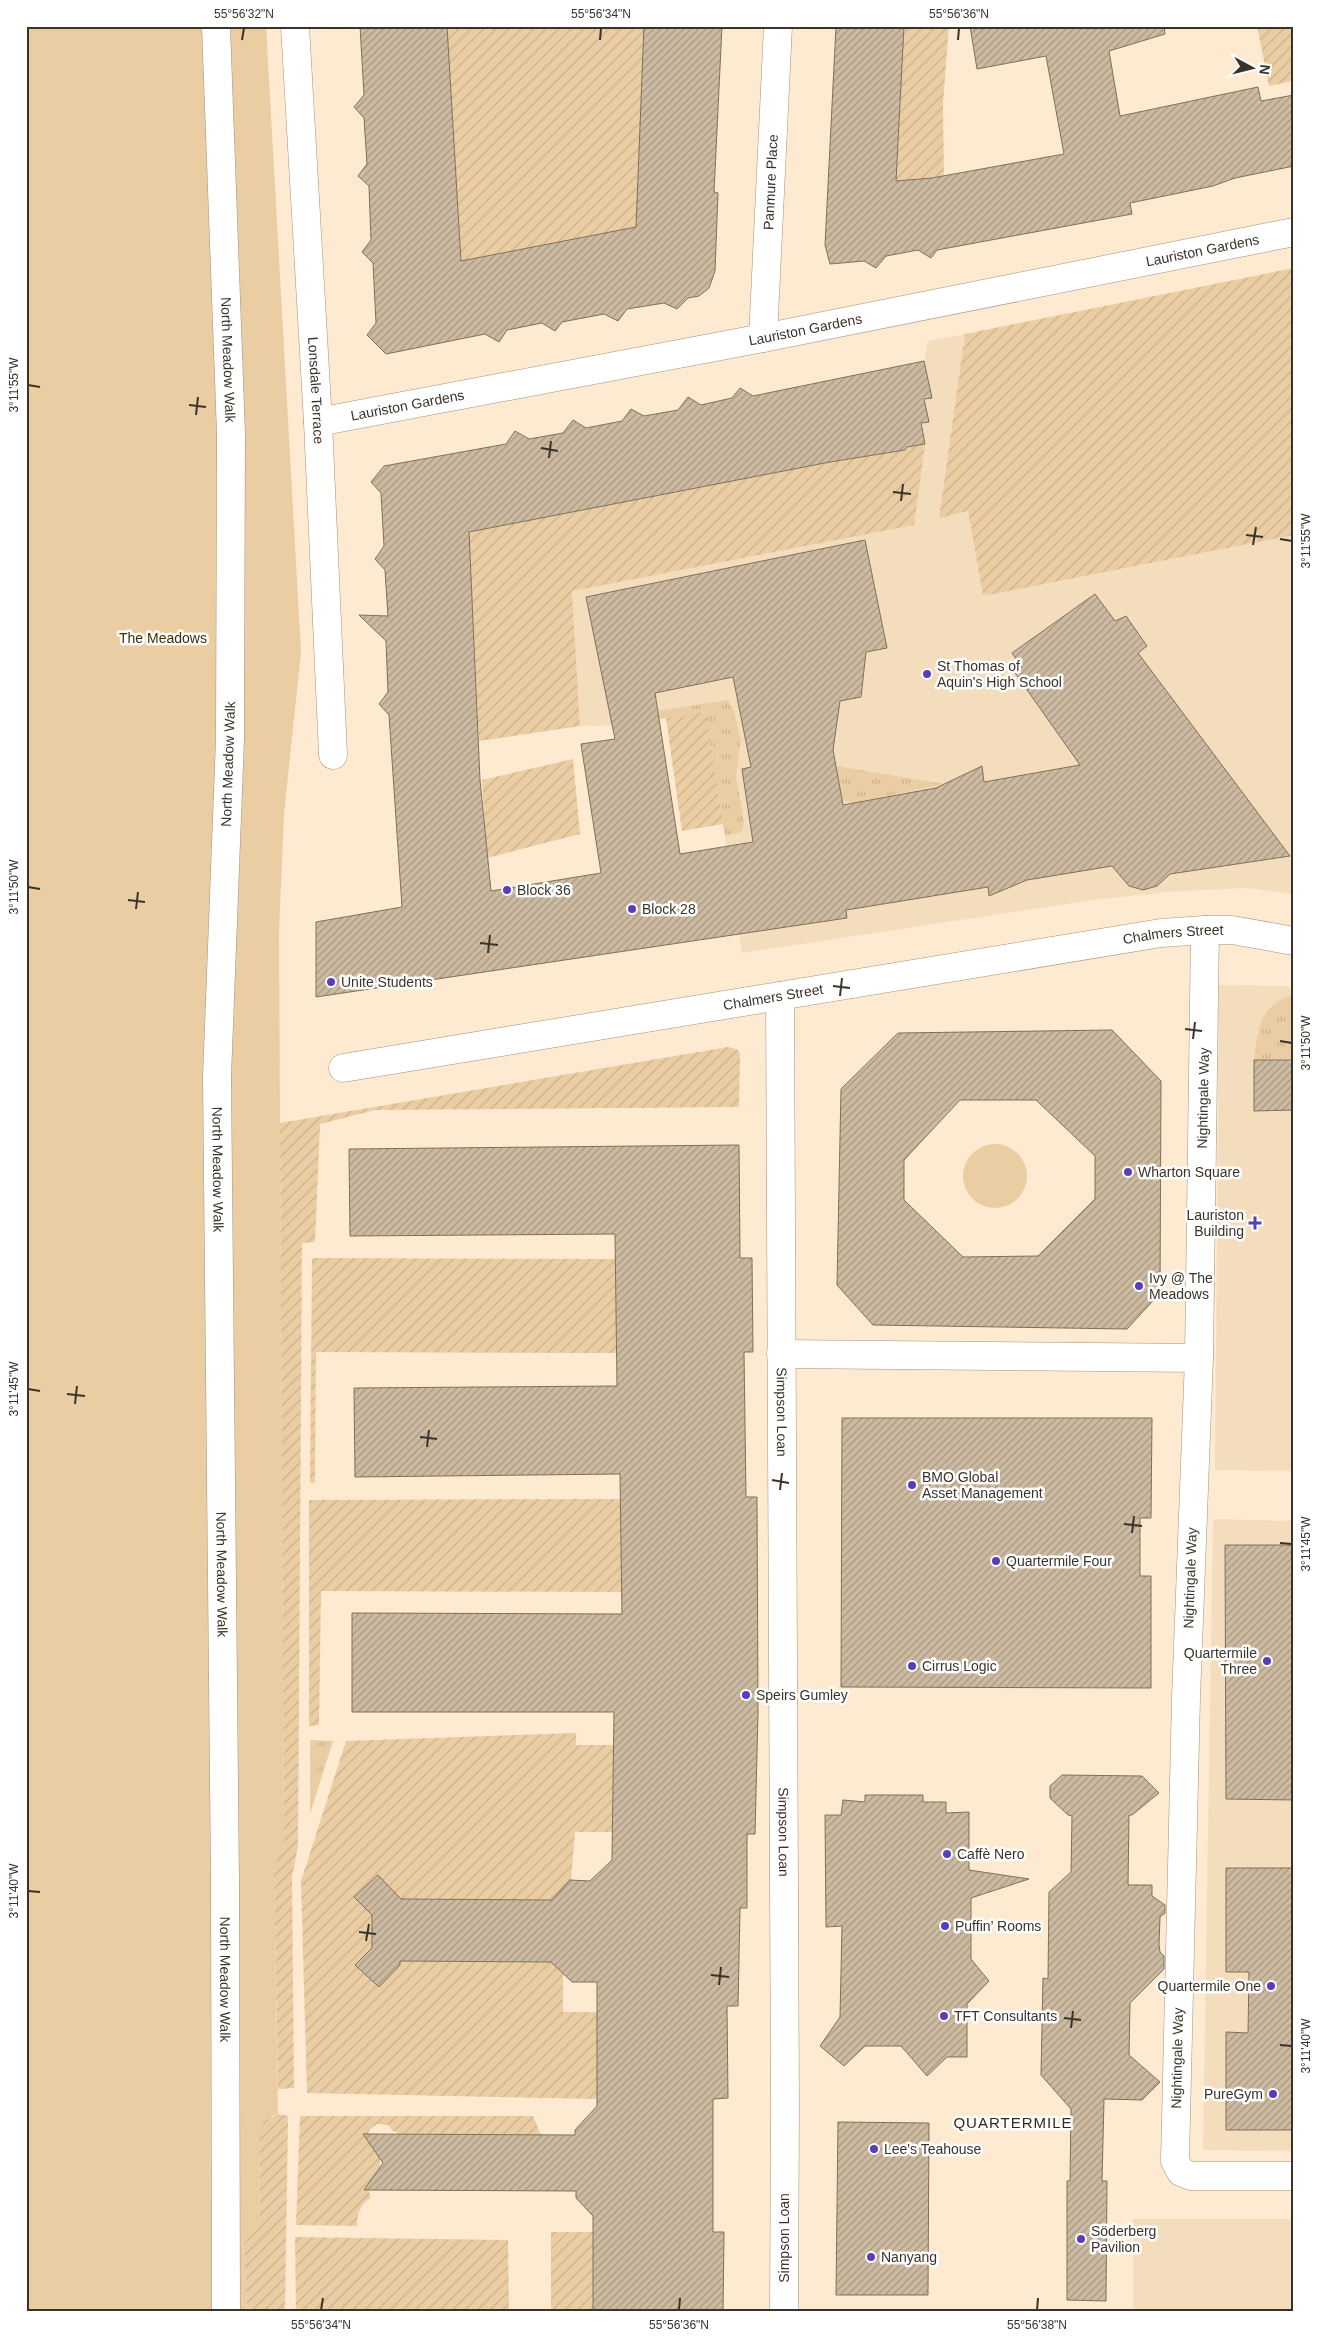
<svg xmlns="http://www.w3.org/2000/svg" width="1320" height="2338" viewBox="0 0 1320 2338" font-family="Helvetica,sans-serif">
	<defs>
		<pattern id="grass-tufts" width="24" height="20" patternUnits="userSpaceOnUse" patternTransform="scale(1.25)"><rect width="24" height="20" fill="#ebcda3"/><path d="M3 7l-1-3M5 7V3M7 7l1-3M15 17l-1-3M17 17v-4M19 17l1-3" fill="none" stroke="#cab08c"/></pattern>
		<pattern id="garden-furrows" width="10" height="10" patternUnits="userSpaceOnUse" patternTransform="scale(1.25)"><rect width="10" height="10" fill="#ebcda3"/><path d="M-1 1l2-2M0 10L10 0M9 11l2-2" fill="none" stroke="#cab08c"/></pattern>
		<pattern id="building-hatch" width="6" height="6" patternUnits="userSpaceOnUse" patternTransform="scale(1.25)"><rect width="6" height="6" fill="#ccbaa1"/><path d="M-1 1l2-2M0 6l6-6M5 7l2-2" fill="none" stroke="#a79883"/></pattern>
	</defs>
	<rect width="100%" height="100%" fill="#fdead0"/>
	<!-- built -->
	<g fill="#f4ddbc">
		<polygon points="965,334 939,517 968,511 983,596 1294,535 1294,894 1244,888 1168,892 1093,900 742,953 706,712 616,725 580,726 572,591 925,444 921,423 929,421 924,399 932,398 924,361 928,341"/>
		<polygon points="1219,985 1286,986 1294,990 1294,1471 1215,1470"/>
		<polygon points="1213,1519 1294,1521 1294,2151 1203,2150"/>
		<rect x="1133" y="2219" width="161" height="93"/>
	</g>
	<!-- grass -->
	<g fill="url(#grass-tufts)">
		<polygon points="728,700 734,711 741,740 736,776 744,823 742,832 725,836 706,712 621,725 624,716"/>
		<polygon points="836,766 944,784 854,803 842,800"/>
		<path d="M 1294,995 L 1294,1059 L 1254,1060 C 1258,1030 1259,1004 1294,995 Z"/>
		<polygon points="310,1740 333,1741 310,1814"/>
	</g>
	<!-- park -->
	<g fill="#ebcda3">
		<polygon points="26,26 266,26 301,652 284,814 279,932 284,1847 274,1866 278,2114 272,2116 259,2131 260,2226 244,2243 247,2312 26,2312"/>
		<circle cx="995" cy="1176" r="32"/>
	</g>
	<!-- garden -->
	<g fill="url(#garden-furrows)">
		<polygon points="447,26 644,26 644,233 589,236 470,259 462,276"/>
		<polygon points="904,26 949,26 943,103 944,180 896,182"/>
		<polygon points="1257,26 1294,26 1294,81 1269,86"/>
		<polygon points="1294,268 1294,535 983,596 968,511 939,518 965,334"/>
		<polygon points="925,444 914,525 572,591 580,726 479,741 468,520 490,528 830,462 905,450 907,447"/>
		<polygon points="706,712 723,824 682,831 666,718"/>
		<polygon points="573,759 580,834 487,858 482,780"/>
		<polygon points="728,1047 738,1050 740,1055 739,1107 375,1110 320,1124 315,1242 302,1243 298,1846 292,1877 294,2088 278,2089 274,1866 284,1847 280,1123"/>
		<polygon points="312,1258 615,1259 617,1353 316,1352 315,1483 310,1483"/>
		<polygon points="621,1499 621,1592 321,1591 319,1725 309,1726 309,1500"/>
		<polygon points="576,1733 576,1745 614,1745 612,1832 575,1832 571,1880 563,1900 399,1899 378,1875 354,1897 372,1915 372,1948 356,1965 400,1966 400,1961 563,1962 563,2012 597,2012 597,2099 307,2093 301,1881 346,1741"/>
		<polygon points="278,2114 288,2116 285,2312 247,2312 244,2243 260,2226 259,2131 265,2121"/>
		<path d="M 300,2116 L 533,2116 L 541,2135 L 397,2134 L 397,2132 L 393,2131 L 388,2125 L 377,2124 L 370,2129 L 367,2136 L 380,2149 L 380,2176 L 368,2189 L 371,2198 C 360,2204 357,2214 357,2226 L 296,2225 Z"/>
		<rect x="551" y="2232" width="42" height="80"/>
		<polygon points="295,2237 508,2240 509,2312 296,2312"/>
	</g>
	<!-- building -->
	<g fill="url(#building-hatch)" stroke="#817059" fill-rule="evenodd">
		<polygon points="360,26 447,26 461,261 636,227 644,26 722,26 714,192 718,193 715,271 709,288 699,296 688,298 677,309 664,303 627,309 618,321 604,314 562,322 555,331 542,323 507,330 499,342 485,334 386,354 367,335 376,323 373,263 362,252 371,240 369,186 358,176 367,164 364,118 354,107 364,95"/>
		<polygon points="836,26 904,26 896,181 932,178 1064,154 1046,56 977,69 970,26 1164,26 1165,34 1109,51 1120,116 1258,87 1261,101 1294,95 1294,166 1235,178 1213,186 1130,203 1132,214 937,250 931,258 918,250 886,256 876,268 864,261 830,264 825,245"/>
		<path d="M 924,361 L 932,398 L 924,399 L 929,422 L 921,423 L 925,444 L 907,447 L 905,450 L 830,462 L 469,532 L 480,780 L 491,891 L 601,873 L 581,744 L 615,739 L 586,597 L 865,540 L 887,648 L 866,652 L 861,697 L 840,701 L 833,750 L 843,805 L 936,788 L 982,766 L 984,782 L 1080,765 L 1013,670 L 1022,667 L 1012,653 L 1095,594 L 1115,621 L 1126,616 L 1147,646 L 1138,653 L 1290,856 L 1170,874 L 1157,886 L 1143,890 L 1129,886 L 1112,866 L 1027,880 L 989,896 L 988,887 L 846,910 L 847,918 L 316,997 L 316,922 L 402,907 L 389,715 L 379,704 L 388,692 L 386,641 L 359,615 L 388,616 L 385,570 L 375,559 L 384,546 L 381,493 L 371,482 L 384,466 L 506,444 L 515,431 L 529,439 L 563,433 L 573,420 L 586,428 L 622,421 L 631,409 L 644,416 L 678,410 L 688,397 L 701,405 L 732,398 L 740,388 L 753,396 ZM 733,677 L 751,767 L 742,769 L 753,842 L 680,854 L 655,693 Z"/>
		<path d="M 1112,1030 L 1161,1081 L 1160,1293 L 1127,1329 L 873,1325 L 837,1285 L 841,1089 L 898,1033 ZM 960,1100 L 1036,1100 L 1095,1156 L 1095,1199 L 1038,1256 L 963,1257 L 904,1200 L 904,1160 Z"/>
		<polygon points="1254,1060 1292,1060 1292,1110 1254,1111"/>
		<polygon points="739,1145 740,1258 752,1258 753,1352 744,1352 746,1497 757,1497 758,1712 755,1834 747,1834 747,1908 740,1908 738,2006 727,2006 728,2098 713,2099 713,2232 724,2232 723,2312 593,2312 593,2216 576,2198 576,2191 364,2190 383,2163 363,2134 575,2135 575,2130 597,2106 597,1982 572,1982 551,1962 400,1961 400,1965 379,1987 355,1965 372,1948 372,1915 354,1897 378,1875 401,1899 552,1900 570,1880 590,1881 612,1860 614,1712 352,1712 352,1613 622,1614 620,1474 355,1477 354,1388 617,1386 615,1234 350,1236 349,1149"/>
		<polygon points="842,1418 1152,1418 1151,1518 1140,1518 1140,1576 1151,1576 1151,1688 841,1687"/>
		<polygon points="1225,1545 1294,1545 1294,1800 1226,1799"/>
		<polygon points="1062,1775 1142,1776 1159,1793 1132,1815 1129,1815 1128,1885 1152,1885 1152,1896 1165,1905 1165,1913 1160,1917 1159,1945 1160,1952 1164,1956 1164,1969 1130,2003 1129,2055 1160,2082 1142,2100 1104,2099 1102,2181 1107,2181 1106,2301 1067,2300 1067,2181 1070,2181 1071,2109 1041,2075 1043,1978 1048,1979 1049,1892 1071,1872 1072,1816 1068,1815 1050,1798 1050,1786"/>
		<polygon points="865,1795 923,1795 923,1802 946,1802 946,1813 969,1812 969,1870 1029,1879 971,1898 971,1959 989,1981 967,2004 967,2057 947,2057 927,2076 901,2046 865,2046 844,2066 820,2046 840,2017 842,1926 826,1927 825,1815 841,1815 843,1800 865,1802"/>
		<polygon points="1226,1868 1294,1868 1294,2130 1226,2130 1226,2032 1248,2033 1249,1972 1226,1972"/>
		<polygon points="838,2122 929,2123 928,2295 836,2295"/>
	</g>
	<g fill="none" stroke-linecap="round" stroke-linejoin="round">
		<defs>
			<g id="pedestrian">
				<path id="s1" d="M 216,26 L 231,434 L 230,739 L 217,1077 L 225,1883 L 226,2312"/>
			</g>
			<g id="minor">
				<path id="s2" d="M 295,26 L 318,422 L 333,755"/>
				<path id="s3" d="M 763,338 L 778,26"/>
				<path id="s4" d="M 318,422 L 763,338 L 1294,232"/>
				<polyline points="1205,930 1199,1358 1186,1698 1175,2161 1181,2172 1191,2176 1294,2176"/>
				<path id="s5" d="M 780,996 L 785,2107 L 784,2312"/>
				<path id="s6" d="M 343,1068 L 1161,933 L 1205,930 L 1232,930 L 1294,941"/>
				<polyline points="781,1354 1199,1358"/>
			</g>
		</defs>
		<!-- pedestrian casing -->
		<use href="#pedestrian" stroke="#a3927a" stroke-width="29"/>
		<!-- minor casing -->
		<use href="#minor" stroke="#a3927a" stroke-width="29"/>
		<!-- pedestrian -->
		<use href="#pedestrian" stroke="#fff" stroke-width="28"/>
		<!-- minor -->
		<use href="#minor" stroke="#fff" stroke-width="28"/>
	</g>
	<!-- ticks -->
	<path fill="none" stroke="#3a3329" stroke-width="2" d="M 242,40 L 244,28M 600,40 L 601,28M 958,40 L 959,28M 28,385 L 40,387M 189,405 L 206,407M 196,415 L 198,397M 541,448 L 558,451M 549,458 L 551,441M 893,492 L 911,494M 901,501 L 903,484M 1246,535 L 1263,537M 1280,539 L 1292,541M 1253,545 L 1256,527M 28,887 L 40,889M 128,900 L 145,902M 136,909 L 138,892M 480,943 L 498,945M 488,953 L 490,935M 833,986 L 850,988M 840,996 L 842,978M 1185,1029 L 1202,1031M 1193,1039 L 1195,1022M 1280,1041 L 1292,1043M 28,1389 L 40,1391M 67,1394 L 85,1396M 75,1404 L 77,1386M 420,1437 L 437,1439M 427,1447 L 429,1430M 772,1480 L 789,1483M 780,1490 L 782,1473M 1124,1524 L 1142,1526M 1132,1533 L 1134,1516M 1280,1543 L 1292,1544M 28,1891 L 40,1892M 359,1932 L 376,1934M 366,1941 L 369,1924M 711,1975 L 729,1977M 719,1985 L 721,1967M 1064,2018 L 1081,2020M 1071,2028 L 1073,2011M 1280,2045 L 1292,2046M 321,2310 L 323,2298M 679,2310 L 680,2298M 1037,2310 L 1038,2298"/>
	<!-- markers -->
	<g fill="#573fb7" stroke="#fff" stroke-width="2">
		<circle cx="927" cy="674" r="5"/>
		<circle cx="507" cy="890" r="5"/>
		<circle cx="632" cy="909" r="5"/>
		<circle cx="331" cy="982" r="5"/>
		<circle cx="1128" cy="1172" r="5"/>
		<path d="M1252.5 1215.5h5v5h5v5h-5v5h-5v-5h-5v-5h5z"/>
		<circle cx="1139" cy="1286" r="5"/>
		<circle cx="912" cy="1485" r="5"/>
		<circle cx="996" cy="1561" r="5"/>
		<circle cx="1267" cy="1661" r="5"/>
		<circle cx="912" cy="1666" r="5"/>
		<circle cx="746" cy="1695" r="5"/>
		<circle cx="947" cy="1854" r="5"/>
		<circle cx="945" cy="1926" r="5"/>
		<circle cx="1271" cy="1986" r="5"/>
		<circle cx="944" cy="2016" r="5"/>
		<circle cx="1273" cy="2094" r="5"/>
		<circle cx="874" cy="2149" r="5"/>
		<circle cx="1081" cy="2239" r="5"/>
		<circle cx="871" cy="2257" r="5"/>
	</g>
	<g text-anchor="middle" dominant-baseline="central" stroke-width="5" stroke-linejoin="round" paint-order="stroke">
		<!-- street labels -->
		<g font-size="14" fill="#3a3329" stroke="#fff">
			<text stroke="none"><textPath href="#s3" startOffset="156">Panmure Place</textPath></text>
			<text stroke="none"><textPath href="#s4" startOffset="901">Lauriston Gardens</textPath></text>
			<text stroke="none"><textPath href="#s4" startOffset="496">Lauriston Gardens</textPath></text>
			<text stroke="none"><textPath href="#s1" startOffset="334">North Meadow Walk</textPath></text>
			<text stroke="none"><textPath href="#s2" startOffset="365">Lonsdale Terrace</textPath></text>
			<text stroke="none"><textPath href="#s4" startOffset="91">Lauriston Gardens</textPath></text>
			<text transform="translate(228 764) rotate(-88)">North Meadow Walk</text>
			<text stroke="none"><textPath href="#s6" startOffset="841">Chalmers Street</textPath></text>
			<text stroke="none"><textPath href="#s6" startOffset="436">Chalmers Street</textPath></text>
			<text transform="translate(1203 1098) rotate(-89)">Nightingale Way</text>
			<text stroke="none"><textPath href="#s1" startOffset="1144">North Meadow Walk</textPath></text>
			<text stroke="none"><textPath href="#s5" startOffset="416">Simpson Loan</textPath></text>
			<text stroke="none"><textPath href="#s1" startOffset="1549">North Meadow Walk</textPath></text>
			<text transform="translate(1190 1578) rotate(-88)">Nightingale Way</text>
			<text stroke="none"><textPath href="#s5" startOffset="836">Simpson Loan</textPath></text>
			<text stroke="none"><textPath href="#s1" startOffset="1954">North Meadow Walk</textPath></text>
			<text transform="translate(1177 2058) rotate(-89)">Nightingale Way</text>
			<text transform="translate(784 2238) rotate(-90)">Simpson Loan</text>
		</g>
		<!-- park labels -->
		<g font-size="14" fill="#432c04" stroke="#fff">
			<text x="163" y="638">The Meadows</text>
		</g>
		<!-- poi labels -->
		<g font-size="14" fill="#3a3329" stroke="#fff" text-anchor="start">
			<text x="937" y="666">St Thomas of<tspan x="937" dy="16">Aquin's High School</tspan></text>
			<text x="517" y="890">Block 36</text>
			<text x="642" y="909">Block 28</text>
			<text x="341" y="982">Unite Students</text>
			<text x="1138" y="1172">Wharton Square</text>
			<text x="1244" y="1215" text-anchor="end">Lauriston<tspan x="1244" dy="16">Building</tspan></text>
			<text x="1149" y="1278">Ivy @ The<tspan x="1149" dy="16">Meadows</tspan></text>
			<text x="922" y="1477">BMO Global<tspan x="922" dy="16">Asset Management</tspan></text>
			<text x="1006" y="1561">Quartermile Four</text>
			<text x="1257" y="1653" text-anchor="end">Quartermile<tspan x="1257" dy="16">Three</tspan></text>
			<text x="922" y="1666">Cirrus Logic</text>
			<text x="756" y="1695">Speirs Gumley</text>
			<text x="957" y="1854">Caffè Nero</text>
			<text x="955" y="1926">Puffin’ Rooms</text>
			<text x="1261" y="1986" text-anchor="end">Quartermile One</text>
			<text x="954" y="2016">TFT Consultants</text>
			<text x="1263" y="2094" text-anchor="end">PureGym</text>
			<text x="884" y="2149">Lee's Teahouse</text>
			<text x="1091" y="2231">Söderberg<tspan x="1091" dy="16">Pavilion</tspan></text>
			<text x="881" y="2257">Nanyang</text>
		</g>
		<!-- neighbourhood labels -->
		<g font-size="15" letter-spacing="1" fill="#362813" stroke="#fff">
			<text x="1013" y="2122">QUARTERMILE</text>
		</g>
	</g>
	<!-- border -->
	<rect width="1320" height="2338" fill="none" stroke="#ffffff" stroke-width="55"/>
	<!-- north arrow -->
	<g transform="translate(1252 68) rotate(97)" stroke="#ffffff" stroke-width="4" paint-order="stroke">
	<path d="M0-4L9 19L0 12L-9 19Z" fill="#3a3329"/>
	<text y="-8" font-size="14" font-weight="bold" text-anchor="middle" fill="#3a3329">N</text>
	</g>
	<rect x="28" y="28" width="1264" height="2282" fill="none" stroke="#3a3329" stroke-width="2"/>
	<g font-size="12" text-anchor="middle" fill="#3a3329">
		<text x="244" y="18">55°56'32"N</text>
		<text x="601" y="18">55°56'34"N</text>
		<text x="959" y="18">55°56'36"N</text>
		<text transform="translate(14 385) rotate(-90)" y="4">3°11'55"W</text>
		<text transform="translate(1306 541) rotate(-90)" y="4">3°11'55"W</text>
		<text transform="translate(14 887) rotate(-90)" y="4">3°11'50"W</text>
		<text transform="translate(1306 1043) rotate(-90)" y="4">3°11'50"W</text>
		<text transform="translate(14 1389) rotate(-90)" y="4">3°11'45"W</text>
		<text transform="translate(1306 1544) rotate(-90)" y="4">3°11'45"W</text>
		<text transform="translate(14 1891) rotate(-90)" y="4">3°11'40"W</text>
		<text transform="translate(1306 2046) rotate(-90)" y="4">3°11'40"W</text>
		<text x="321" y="2329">55°56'34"N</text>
		<text x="679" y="2329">55°56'36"N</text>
		<text x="1037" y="2329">55°56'38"N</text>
	</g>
</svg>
